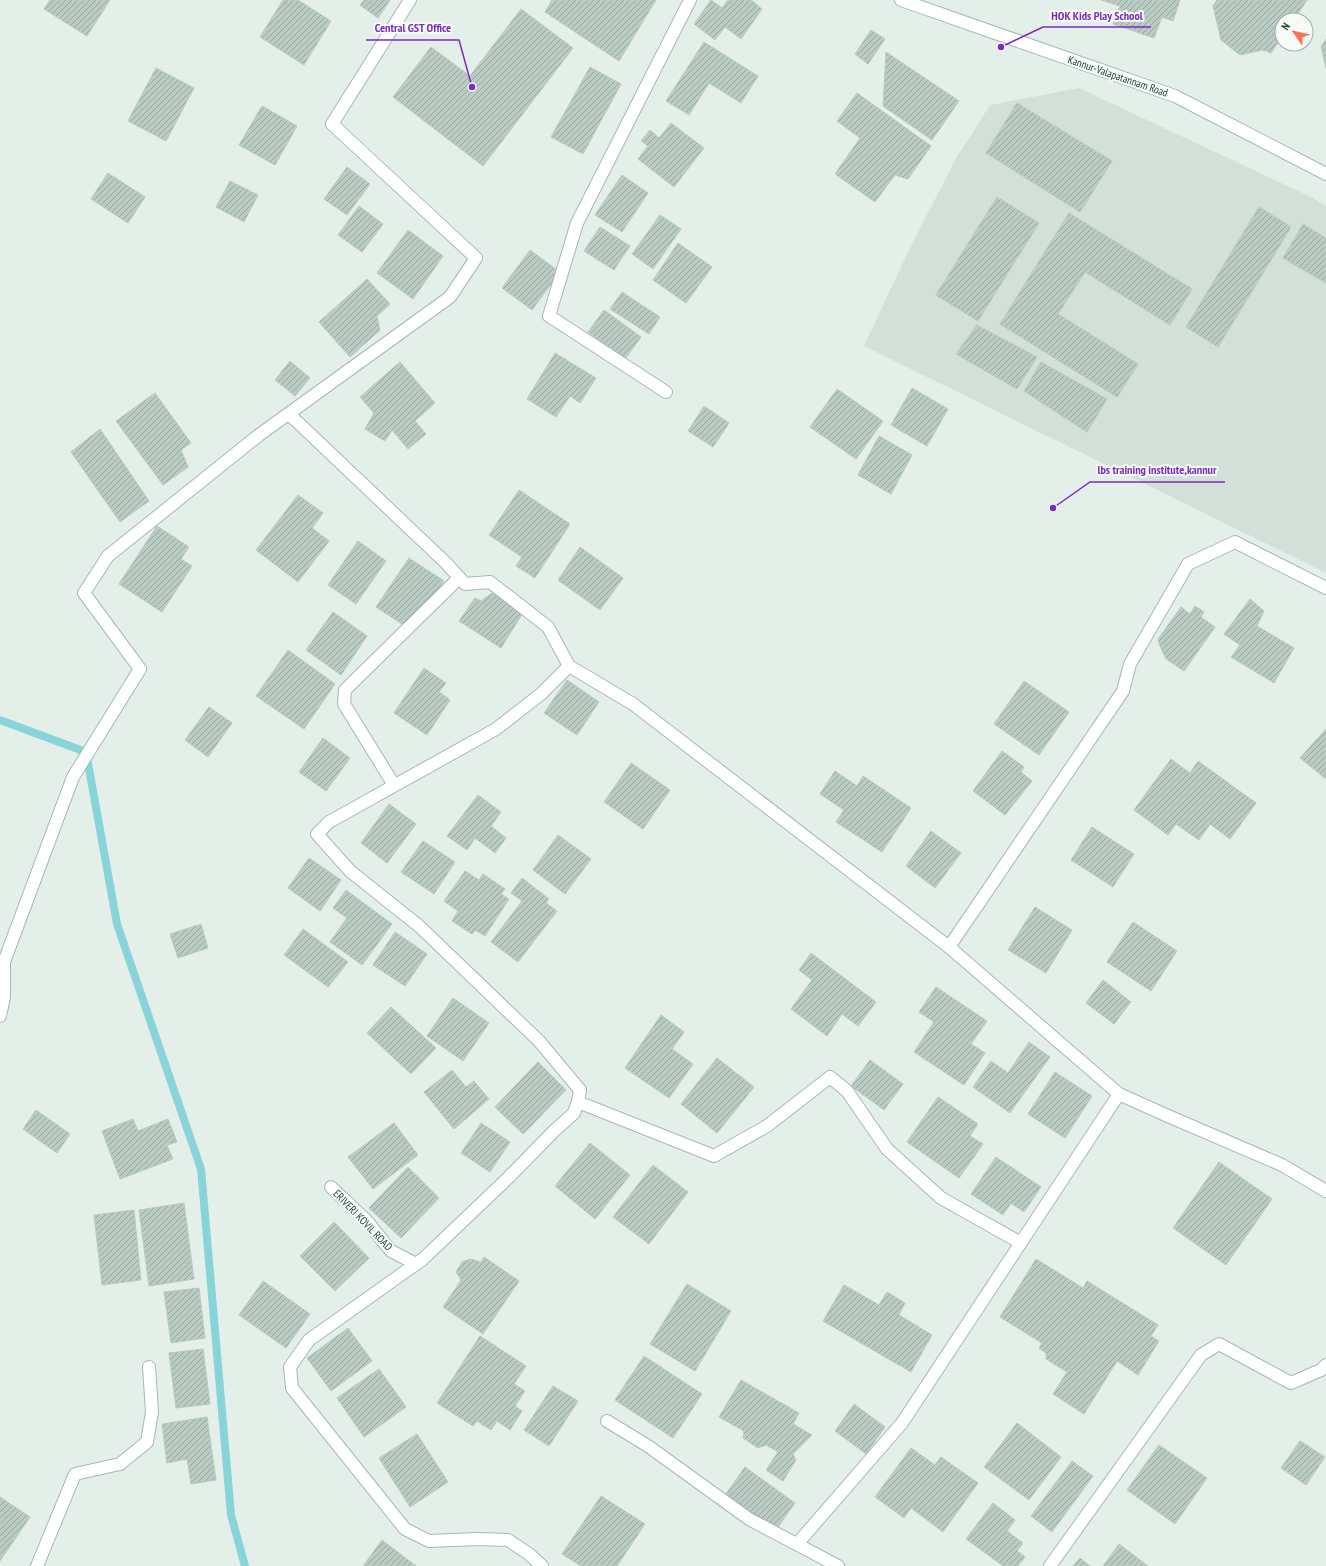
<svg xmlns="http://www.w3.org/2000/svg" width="1326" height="1566" viewBox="0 0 1326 1566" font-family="'PT Sans Narrow',sans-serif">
	<defs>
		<pattern id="building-hatch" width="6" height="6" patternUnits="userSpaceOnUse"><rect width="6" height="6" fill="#bacbc3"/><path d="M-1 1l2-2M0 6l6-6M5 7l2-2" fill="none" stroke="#97a69f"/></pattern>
	</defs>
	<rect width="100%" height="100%" fill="#e5efea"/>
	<!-- built -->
	<polygon fill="#d3e0d9" points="1079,88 1311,197 1326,206 1326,573 864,346 908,252 955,160 990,105"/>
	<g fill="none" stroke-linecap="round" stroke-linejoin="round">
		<!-- stream -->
		<polyline stroke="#89d4d9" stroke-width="8" points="0,720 86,752 117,924 201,1169 231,1515 245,1566"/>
	</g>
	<!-- building -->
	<g fill="url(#building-hatch)" stroke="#b7cac0">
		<polygon points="50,0 110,0 87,36 44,9"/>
		<polygon points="283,0 298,0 331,21 304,65 260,37"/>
		<polygon points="364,0 390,0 378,18 360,5"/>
		<polygon points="552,0 656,0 619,61 545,12"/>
		<polygon points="711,0 722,8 728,0 751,0 762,9 741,39 725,27 715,40 694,24"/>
		<polygon points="1101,0 1180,0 1173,21 1162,17 1154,38 1113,24 1120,6"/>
		<polygon points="1217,0 1307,0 1294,20 1282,20 1282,37 1271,53 1263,50 1240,55 1221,40 1213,6"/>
		<polygon points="521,9 573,48 483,166 393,97 431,47 470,76"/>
		<polygon points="871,30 885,39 868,64 855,54"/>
		<polygon points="1326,39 1326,68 1321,47"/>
		<polygon points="704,42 758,76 741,103 709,83 689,115 666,101"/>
		<polygon points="886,52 959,101 932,140 883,106"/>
		<polygon points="590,67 621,84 583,154 551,137"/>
		<polygon points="156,68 194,88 166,141 128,121"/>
		<polygon points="857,93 931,146 908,179 895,175 875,202 835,174 860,138 837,121"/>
		<polygon points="1017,103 1112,161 1080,212 986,153"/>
		<polygon points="262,106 297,126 275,165 239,145"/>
		<polygon points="671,123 704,148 674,187 638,159 648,146 641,141 650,130 659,138"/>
		<polygon points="347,167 370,184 347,215 324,199"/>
		<polygon points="108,173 145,197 128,223 91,199"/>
		<polygon points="622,175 648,193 622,232 595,215"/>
		<polygon points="230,181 258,195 244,222 216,207"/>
		<polygon points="997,197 1039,223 978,321 936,295"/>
		<polygon points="359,206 383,224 362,252 338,235"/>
		<polygon points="1259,207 1291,227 1218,347 1186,327"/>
		<polygon points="1069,213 1192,289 1170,325 1085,272 1058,314 1138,364 1117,397 1000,324"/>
		<polygon points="660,215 681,229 653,269 632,254"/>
		<polygon points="1303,224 1326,238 1326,283 1283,258"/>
		<polygon points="600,227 630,246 614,270 584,251"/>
		<polygon points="408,230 443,256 413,299 377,273"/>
		<polygon points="678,243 712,267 686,303 653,280"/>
		<polygon points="530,250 560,272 532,310 502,288"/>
		<polygon points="367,279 390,304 377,316 380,330 350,357 319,322"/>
		<polygon points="622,292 660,317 649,334 610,309"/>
		<polygon points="604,310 641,337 625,359 588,332"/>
		<polygon points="977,325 1037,357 1017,389 956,354"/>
		<polygon points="555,353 596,378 580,403 570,396 556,417 527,399"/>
		<polygon points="290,361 310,378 295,396 275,380"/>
		<polygon points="400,362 435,403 415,421 426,434 408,449 392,430 385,441 365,429 374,413 360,397"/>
		<polygon points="1041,362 1107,399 1087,432 1024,391"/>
		<polygon points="912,388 948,409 927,446 891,425"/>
		<polygon points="837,389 883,421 856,459 810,427"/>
		<polygon points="155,393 191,443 181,450 188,467 163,485 116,421"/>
		<polygon points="704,406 729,423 713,447 688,431"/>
		<polygon points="100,429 149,501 120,522 71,452"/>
		<polygon points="879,436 912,455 891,494 858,475"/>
		<polygon points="519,490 570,524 535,578 516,566 522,557 489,535"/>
		<polygon points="298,495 323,513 312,528 329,541 298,582 256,550"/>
		<polygon points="157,526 189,547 181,559 192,566 162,612 119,584"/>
		<polygon points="358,541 386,561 356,604 328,585"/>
		<polygon points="580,547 623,578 600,610 558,580"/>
		<polygon points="409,558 444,581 411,630 376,607"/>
		<polygon points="492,593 523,613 501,648 459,621 475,598 481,601"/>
		<polygon points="1250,599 1264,611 1257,626 1294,648 1274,683 1231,657 1240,645 1224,634"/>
		<polygon points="1195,606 1204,612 1201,617 1215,627 1184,671 1166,659 1159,644 1158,639 1181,607 1190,614"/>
		<polygon points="333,612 367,636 341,675 306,650"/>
		<polygon points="288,650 335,684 304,729 256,696"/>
		<polygon points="424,668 446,683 439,692 450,700 427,735 394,713"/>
		<polygon points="567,680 599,702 577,735 544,713"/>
		<polygon points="1024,681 1069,712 1039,755 994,724"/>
		<polygon points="209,707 232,723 208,757 185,740"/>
		<polygon points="1326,729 1326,779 1300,758"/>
		<polygon points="323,738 350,758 326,791 299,772"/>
		<polygon points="1002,751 1024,767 1021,772 1032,781 1005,815 973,791"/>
		<polygon points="1171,759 1190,773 1198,761 1256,803 1230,839 1210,824 1199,840 1176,824 1168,835 1134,810"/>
		<polygon points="631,763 670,790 643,829 604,802"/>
		<polygon points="835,771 857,786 863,776 911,808 882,852 836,822 844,810 820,794"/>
		<polygon points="478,795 501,812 491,826 506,838 495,853 475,838 467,850 447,836"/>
		<polygon points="389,804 416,824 387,863 361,843"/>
		<polygon points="1092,827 1134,854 1113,887 1071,860"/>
		<polygon points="931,831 961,853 935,888 906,866"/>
		<polygon points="558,835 591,859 565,894 533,870"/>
		<polygon points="423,841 455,862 434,894 401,872"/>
		<polygon points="309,858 341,880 320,911 288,888"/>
		<polygon points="465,871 479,880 483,874 505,889 501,894 509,899 485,936 475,930 472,934 452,921 458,911 444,901"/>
		<polygon points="522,878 549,899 546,903 557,911 518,962 491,942 522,901 511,893"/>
		<polygon points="346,890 392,924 362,965 330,942 347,918 333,908"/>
		<polygon points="1035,907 1072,930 1046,973 1008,950"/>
		<polygon points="1133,922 1177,951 1151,991 1107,962"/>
		<polygon points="201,924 208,948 178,958 170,934"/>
		<polygon points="303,929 348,962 328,987 284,955"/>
		<polygon points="395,932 427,954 405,986 373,965"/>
		<polygon points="811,953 876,1002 858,1026 842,1014 827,1036 791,1009 812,980 799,970"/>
		<polygon points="1103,980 1131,1002 1114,1024 1086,1003"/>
		<polygon points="936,987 987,1021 971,1044 985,1053 964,1085 914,1052 934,1022 919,1012"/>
		<polygon points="453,998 489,1023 463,1061 427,1036"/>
		<polygon points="391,1007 436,1048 411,1074 367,1033"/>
		<polygon points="661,1015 684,1032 672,1049 693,1064 669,1098 625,1068"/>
		<polygon points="1029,1042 1050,1057 1010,1113 973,1087 991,1061 1008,1073"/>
		<polygon points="717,1058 754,1087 717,1133 681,1104"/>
		<polygon points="870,1060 903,1084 884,1110 851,1086"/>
		<polygon points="538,1062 566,1090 523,1134 495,1107"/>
		<polygon points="452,1070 466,1087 474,1081 489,1099 454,1129 424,1092"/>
		<polygon points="1055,1072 1092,1096 1065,1138 1028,1114"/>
		<polygon points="938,1097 978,1124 970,1136 983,1144 959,1178 907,1142"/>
		<polygon points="36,1110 70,1134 57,1153 23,1129"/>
		<polygon points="133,1119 138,1131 168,1119 177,1142 167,1145 173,1159 120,1179 102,1131"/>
		<polygon points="394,1123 418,1155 373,1189 348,1157"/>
		<polygon points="481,1123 510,1142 490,1172 461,1153"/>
		<polygon points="590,1143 630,1175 595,1219 555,1186"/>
		<polygon points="996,1157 1041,1187 1024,1212 1011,1203 1003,1215 971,1194"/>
		<polygon points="1219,1162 1272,1199 1226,1265 1173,1228"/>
		<polygon points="653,1165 688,1192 649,1244 613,1217"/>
		<polygon points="408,1167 439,1198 401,1238 369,1208"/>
		<polygon points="184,1203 194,1279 149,1286 139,1210"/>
		<polygon points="134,1210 141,1280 102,1285 94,1215"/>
		<polygon points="334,1222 369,1258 335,1291 300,1256"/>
		<polygon points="484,1257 519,1281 483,1334 443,1307 461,1280 456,1272 462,1262 470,1259 481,1262"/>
		<polygon points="1036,1259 1083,1288 1087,1281 1158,1325 1151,1336 1159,1341 1138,1375 1117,1361 1084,1414 1053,1394 1067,1372 1046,1359 1046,1353 1039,1348 1042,1343 1000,1317"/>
		<polygon points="263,1281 310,1314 286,1348 239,1315"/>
		<polygon points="687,1284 731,1311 695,1371 650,1344"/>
		<polygon points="844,1285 879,1305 887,1292 905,1303 899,1315 932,1335 911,1372 823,1321"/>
		<polygon points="199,1288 205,1338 171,1343 164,1292"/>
		<polygon points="348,1328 372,1361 331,1391 307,1358"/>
		<polygon points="480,1336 526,1366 514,1384 525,1391 515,1406 522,1411 510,1430 497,1421 491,1430 477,1421 473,1426 437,1403"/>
		<polygon points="203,1349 210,1404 176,1408 169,1353"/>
		<polygon points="644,1356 702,1394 673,1438 615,1400"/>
		<polygon points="379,1369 406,1407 364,1437 337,1398"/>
		<polygon points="741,1380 799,1413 793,1424 812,1435 793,1454 796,1460 783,1481 766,1470 778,1452 766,1445 758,1448 743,1438 744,1431 719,1417"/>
		<polygon points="553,1386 578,1401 549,1446 524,1430"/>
		<polygon points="854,1404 885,1427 866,1454 835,1431"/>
		<polygon points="207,1417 216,1480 191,1484 187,1459 167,1463 162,1424"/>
		<polygon points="1017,1423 1061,1457 1029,1500 984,1467"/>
		<polygon points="417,1434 448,1482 410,1507 379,1458"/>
		<polygon points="1300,1441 1325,1457 1306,1485 1281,1468"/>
		<polygon points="1159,1445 1207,1478 1175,1524 1127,1490"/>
		<polygon points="911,1448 935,1465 941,1457 978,1483 943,1532 911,1508 904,1518 875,1497"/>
		<polygon points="1072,1461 1093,1476 1052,1532 1031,1516"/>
		<polygon points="745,1467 795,1503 773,1534 723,1498"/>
		<polygon points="601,1496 645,1524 617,1566 581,1566 562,1554"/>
		<polygon points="0,1497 30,1517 0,1561"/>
		<polygon points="993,1503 1015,1520 1007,1531 1023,1543 1017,1551 1025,1557 1018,1566 1003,1566 966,1539"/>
		<polygon points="382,1540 416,1566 363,1566"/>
		<polygon points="1119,1544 1148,1566 1103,1566"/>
		<polygon points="1080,1558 1090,1566 1073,1566"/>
	</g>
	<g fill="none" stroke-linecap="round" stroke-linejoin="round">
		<defs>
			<g id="minor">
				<polyline points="666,392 549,316 577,223 690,0"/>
				<polyline points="289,414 446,563 465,584 490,582 548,627 569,666 633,704 949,947"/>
				<polyline points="1326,588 1235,542 1188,564 1130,664 1123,691 949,947 1119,1094 1168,1116 1282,1165 1326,1191"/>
				<polyline points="394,785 344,704 345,690 459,578"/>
				<polyline points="0,961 4,962 4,997 0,1016"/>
				<polyline points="4,962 73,777 140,669 84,593 108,556 259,435 450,297 476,258 332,124 410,0"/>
				<polyline points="578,1102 714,1156 767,1126 830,1077 847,1091 887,1149 941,1198 1021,1243"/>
				<polyline points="331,1187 366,1220 391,1251 416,1264"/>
				<polyline points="607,1421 648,1446 749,1519 838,1566"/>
				<polyline points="797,1544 902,1423 1119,1094"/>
				<polyline points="37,1566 75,1474 120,1464 147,1442 152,1412 149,1367"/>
				<polyline points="542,1566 529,1554 508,1540 477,1539 429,1541 405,1529 292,1388 290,1367 309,1340 423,1259 509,1177 554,1131 574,1113 578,1102 580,1090 539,1041 419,926 350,871 317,834 329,822 496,729 541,694 569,666"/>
			</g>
			<polyline id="tertiary" points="1050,1566 1201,1355 1219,1344 1291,1383 1321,1370 1326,1365"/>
			<polyline id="secondary" points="901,0 1175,96 1326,174"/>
		</defs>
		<!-- minor casing -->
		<use href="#minor" stroke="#a7b8b1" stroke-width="14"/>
		<!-- tertiary casing -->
		<use href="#tertiary" stroke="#a7b8b1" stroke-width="14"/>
		<!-- secondary casing -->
		<use href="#secondary" stroke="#a2bcb1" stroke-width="14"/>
		<!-- minor -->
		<use href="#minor" stroke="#fff" stroke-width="12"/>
		<!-- tertiary -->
		<use href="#tertiary" stroke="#fff" stroke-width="12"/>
		<!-- secondary -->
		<use href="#secondary" stroke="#fff" stroke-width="12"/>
	</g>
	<g text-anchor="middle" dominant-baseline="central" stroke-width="4" stroke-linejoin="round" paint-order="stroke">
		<!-- street labels -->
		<g font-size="11" fill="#224438" stroke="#f6fbf8">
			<text transform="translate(1118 76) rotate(19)">Kannur-Valapatannam Road</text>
			<text transform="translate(363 1220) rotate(46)">ERIVERI KOVIL ROAD</text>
		</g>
	</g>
	<!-- callouts -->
	<path fill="none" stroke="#7b2cbf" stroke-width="1.5" d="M1001 47L1043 27H1151M472 87L459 40H366M1053 508L1090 482H1225"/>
	<g fill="#7b2cbf" stroke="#f6fbf8" stroke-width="1.5">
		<circle cx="1001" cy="47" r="4"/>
		<circle cx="472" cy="87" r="4"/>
		<circle cx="1053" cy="508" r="4"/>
	</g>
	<g font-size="12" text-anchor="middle" font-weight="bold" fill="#7b2cbf" stroke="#f6fbf8" stroke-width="4" stroke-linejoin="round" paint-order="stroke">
		<text x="1097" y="20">HOK Kids Play School</text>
		<text x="413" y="32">Central GST Office</text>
		<text x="1157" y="474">lbs training institute,kannur</text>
	</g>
	<!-- north arrow -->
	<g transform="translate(1294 32) rotate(304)"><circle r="19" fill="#f6fbf8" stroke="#a1b2ab"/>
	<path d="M0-3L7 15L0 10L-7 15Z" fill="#fe6f54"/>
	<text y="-6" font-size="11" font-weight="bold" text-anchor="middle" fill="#224438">N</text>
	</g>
</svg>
